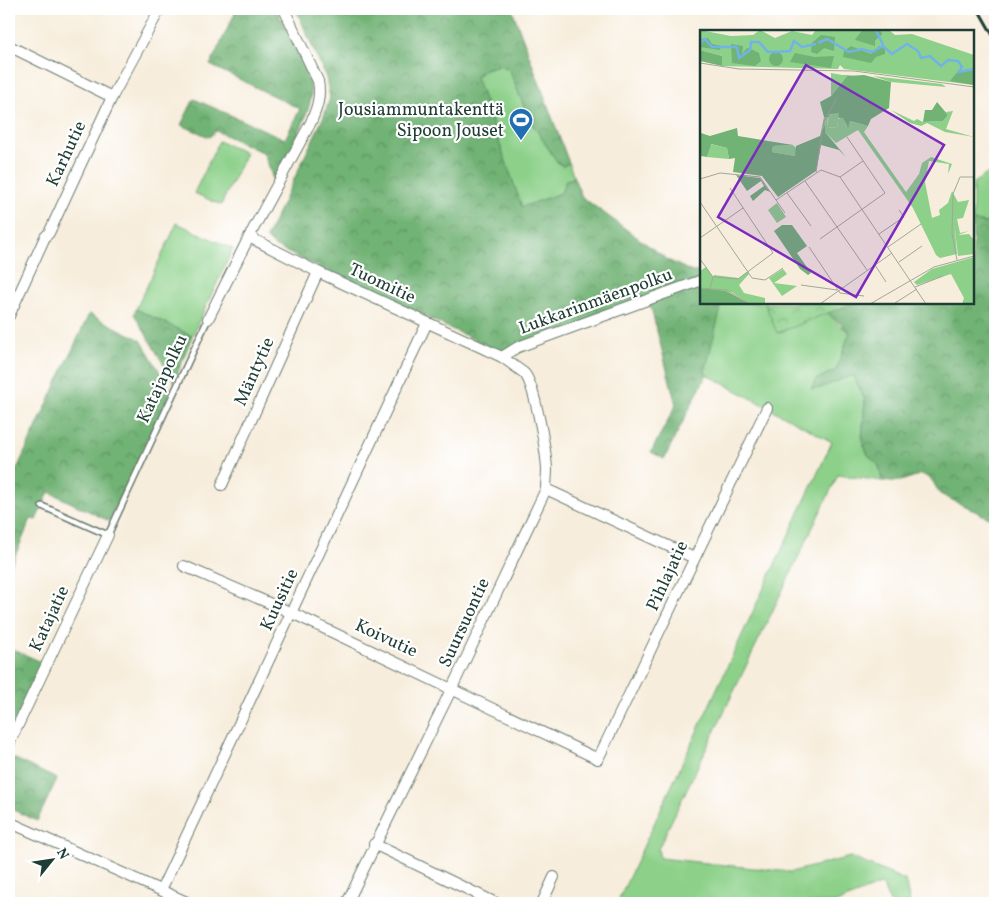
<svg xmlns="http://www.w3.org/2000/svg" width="1004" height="912" viewBox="0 0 1004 912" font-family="Vollkorn,serif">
	<defs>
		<pattern id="forest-crowns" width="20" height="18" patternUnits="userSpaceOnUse" patternTransform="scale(1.25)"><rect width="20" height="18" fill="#71b275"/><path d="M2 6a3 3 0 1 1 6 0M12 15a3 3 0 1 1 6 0" fill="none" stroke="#5c9261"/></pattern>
		<pattern id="park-crowns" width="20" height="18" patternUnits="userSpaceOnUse" patternTransform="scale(1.25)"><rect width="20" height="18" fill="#8cd089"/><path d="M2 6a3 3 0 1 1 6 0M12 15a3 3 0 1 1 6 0" fill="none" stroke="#72aa71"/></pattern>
	</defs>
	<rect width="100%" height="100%" fill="#fff"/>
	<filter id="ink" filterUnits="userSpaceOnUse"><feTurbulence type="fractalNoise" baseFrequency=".02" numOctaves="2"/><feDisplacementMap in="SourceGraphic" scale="10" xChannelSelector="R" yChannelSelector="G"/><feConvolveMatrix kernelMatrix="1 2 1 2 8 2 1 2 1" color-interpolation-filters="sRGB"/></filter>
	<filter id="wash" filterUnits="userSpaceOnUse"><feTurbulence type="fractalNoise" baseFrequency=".0096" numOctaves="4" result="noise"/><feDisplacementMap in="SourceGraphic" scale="20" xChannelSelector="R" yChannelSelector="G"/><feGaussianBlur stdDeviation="1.12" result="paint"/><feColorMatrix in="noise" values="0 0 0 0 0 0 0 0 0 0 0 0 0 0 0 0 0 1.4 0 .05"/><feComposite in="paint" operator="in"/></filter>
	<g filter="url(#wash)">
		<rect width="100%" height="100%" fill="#f7eddc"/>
		<!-- grass -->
		<g fill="#8cd089" stroke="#56865e">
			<polygon points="499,65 509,69 529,119 558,163 563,166 569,163 574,178 566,180 561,193 522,207 476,78 485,69"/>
			<polygon points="219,141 246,153 221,205 194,193"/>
			<polygon points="995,169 995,224 973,221 973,183"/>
			<polygon points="177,223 233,249 192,336 136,309"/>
			<polygon points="722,303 765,303 778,333 827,312 839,325 850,332 836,370 817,379 811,389 820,388 853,375 865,400 862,440 868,455 879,466 882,481 838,475 658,849 660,858 791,872 850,857 905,880 910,903 890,903 882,884 836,903 617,903 832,442 704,373"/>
		</g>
		<!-- forest -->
		<g fill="url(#forest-crowns)" stroke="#487854">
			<path d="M 237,9 L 276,9 C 286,30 311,72 311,94 C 311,115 284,162 274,182 L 264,153 L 216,131 L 209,137 L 181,125 L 194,99 L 285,139 L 300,109 L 210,65 Z"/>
			<polygon points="296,9 512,9 569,163 563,166 558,163 529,119 509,69 499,65 485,69 476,77 522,207 561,193 566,180 574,178 582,197 668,260 692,272 701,271 702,302 722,303 705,372 707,374 664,459 651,452 676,405 649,300 505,354 274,246 266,238 324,116 330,98 326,78"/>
			<polygon points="973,221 995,224 995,518 989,518 940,494 932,480 922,474 901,481 882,481 879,466 868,455 862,440 865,400 853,375 820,388 811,389 817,379 836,370 850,332 827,312 824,303 973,302"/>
			<polygon points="136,309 192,336 174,382 134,314"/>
			<polygon points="89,314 141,340 171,391 109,521 49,492 36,520 31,519 9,570 9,486"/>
			<polygon points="9,648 42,662 9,737"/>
			<polygon points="13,758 57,779 37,821 9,808 9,767"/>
		</g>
		<!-- park -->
		<polygon fill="url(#park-crowns)" stroke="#56865e" points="765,303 853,303 777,333"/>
	</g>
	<g filter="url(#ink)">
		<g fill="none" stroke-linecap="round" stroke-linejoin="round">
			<defs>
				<polyline id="service" points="42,506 108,535 208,319"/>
				<g id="minor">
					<polyline points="9,46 112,97"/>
					<path d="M 249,237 L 318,272 L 502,357 L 524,373 C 535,384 546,452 547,469 C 547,476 546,482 546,489 L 452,688 L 347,903"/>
					<polyline points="9,316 45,237 49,233 112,97 160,9"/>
					<path d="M 208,319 L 249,237 L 311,122 C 317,108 321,97 318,81 L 284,9"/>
					<polyline points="502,357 518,347 702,280"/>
					<polyline points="222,485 318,272"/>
					<polyline points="546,489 694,558"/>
					<polyline points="184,566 292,613 598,759 767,408"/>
					<polyline points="9,744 108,535"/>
					<polyline points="9,822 189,903"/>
					<polyline points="374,844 496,903"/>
					<polyline points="161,890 427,323"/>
					<polyline points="542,903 554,877"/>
				</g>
			</defs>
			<!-- service casing -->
			<use href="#service" stroke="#6b7b6f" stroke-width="8"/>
			<!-- minor casing -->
			<use href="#minor" stroke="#6b7b6f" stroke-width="12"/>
			<!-- service -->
			<use href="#service" stroke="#fff" stroke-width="5"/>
			<!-- minor -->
			<use href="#minor" stroke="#fff" stroke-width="10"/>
			<!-- rail -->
			<polyline stroke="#1f3d34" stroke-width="3" points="978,9 995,39"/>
		</g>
	</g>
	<!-- icons -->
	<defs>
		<symbol id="stadium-pin" viewBox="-11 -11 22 30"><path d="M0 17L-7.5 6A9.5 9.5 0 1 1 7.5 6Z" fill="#1f6fb2" stroke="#fff"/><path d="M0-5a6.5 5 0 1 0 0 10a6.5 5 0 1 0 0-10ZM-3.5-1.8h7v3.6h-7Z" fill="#fff"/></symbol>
	</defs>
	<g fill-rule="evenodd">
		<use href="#stadium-pin" x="507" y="106" width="28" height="38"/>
	</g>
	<g text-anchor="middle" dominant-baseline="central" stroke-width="4.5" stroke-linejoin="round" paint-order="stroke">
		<!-- poi labels -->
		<g font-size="18" fill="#1f3d34" stroke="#fff" text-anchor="end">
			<text x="504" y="110">Jousiammuntakenttä<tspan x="504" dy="21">Sipoon Jouset</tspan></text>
		</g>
		<!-- street labels -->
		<g font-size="18" fill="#1f3d34" stroke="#fff">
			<text transform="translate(67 154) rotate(-65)">Karhutie</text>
			<text transform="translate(382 284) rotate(25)">Tuomitie</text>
			<text transform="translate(596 302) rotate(-20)">Lukkarinmäenpolku</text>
			<text transform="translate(255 372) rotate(-66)">Mäntytie</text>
			<text transform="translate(163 379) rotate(-65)">Katajapolku</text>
			<text transform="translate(668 576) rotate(-65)">Pihlajatie</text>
			<text transform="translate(280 600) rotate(-65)">Kuusitie</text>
			<text transform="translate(50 619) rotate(-65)">Katajatie</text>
			<text transform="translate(465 623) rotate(-65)">Suursuontie</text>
			<text transform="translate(386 639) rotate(25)">Koivutie</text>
		</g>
	</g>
	<!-- overview -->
	<g transform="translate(700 30)">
		<rect width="274" height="274" fill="#f7eddc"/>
		<path d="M 0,0 L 31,6 L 53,5 L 60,0 L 75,8 L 92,1 L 112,5 L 116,0 L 162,0 L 156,10 L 175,15 L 174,12 L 183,4 L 180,0 L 189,0 L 195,5 L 212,4 L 274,25 L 274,55 L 144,39 L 140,35 L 138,39 L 22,36 L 22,26 L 0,20 ZM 131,43 L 142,45 L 155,45 L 147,46 L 131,66 ZM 173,46 L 242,54 L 246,57 L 191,52 ZM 191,80 L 214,91 L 217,89 L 223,92 L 243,91 L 248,85 L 246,82 L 253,81 L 246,99 L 274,107 L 245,102 L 227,93 L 221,96 L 210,93 ZM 124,87 L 128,87 L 127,97 L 137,98 L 138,89 L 143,87 L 147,97 L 150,91 L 168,96 L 164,102 L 206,162 L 219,144 L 222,133 L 231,127 L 252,134 L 248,144 L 249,134 L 229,131 L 225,152 L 232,188 L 240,185 L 239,180 L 248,173 L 252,161 L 258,172 L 269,170 L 263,188 L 257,189 L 260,203 L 269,201 L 258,205 L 255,200 L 257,224 L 240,228 L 236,225 L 213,178 L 158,100 L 136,113 L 125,102 L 120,106 ZM 10,114 L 27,118 L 29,129 L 7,127 ZM 93,115 L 97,119 L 95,126 L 72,122 L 73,116 ZM 77,173 L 86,187 L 77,193 L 68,180 Z" fill="#8cd089"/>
		<path d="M 162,0 L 180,0 L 183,4 L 175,11 L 175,16 L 155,10 ZM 121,5 L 135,7 L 134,21 L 124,18 L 117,24 L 111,22 L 112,13 ZM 8,8 L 12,14 L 21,16 L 20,20 L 0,17 L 0,9 ZM 31,14 L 43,16 L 42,24 L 47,18 L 53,20 L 59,23 L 61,31 L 55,36 L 32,33 ZM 151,16 L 171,24 L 179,16 L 185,19 L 185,24 L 176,27 L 171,33 L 143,27 L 144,21 ZM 0,20 L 22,26 L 22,36 L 0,31 ZM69 29a7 7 0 1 1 14 0a7 7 0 1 1-14 0ZM 95,23 L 114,27 L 134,26 L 131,38 L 90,32 ZM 259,40 L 274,41 L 274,55 L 250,51 ZM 164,45 L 191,52 L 189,78 L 171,89 L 168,96 L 150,91 L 148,98 L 143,88 L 124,87 L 120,72 L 131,66 L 147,46 ZM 237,72 L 248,85 L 243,91 L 223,92 L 225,80 L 232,80 ZM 125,95 L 125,102 L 146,127 L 139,120 L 121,115 L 116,141 L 78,167 L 62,146 L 33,142 L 35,128 L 29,129 L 27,118 L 11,114 L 7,127 L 1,126 L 0,131 L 1,103 L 10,106 L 37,98 L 38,106 L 93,115 L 73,116 L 72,122 L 95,126 L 96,116 L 120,106 ZM 36,145 L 60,148 L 70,162 L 65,160 L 53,171 L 50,166 L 64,156 L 61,151 L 47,161 ZM 82,195 L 92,195 L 107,216 L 97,223 L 111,243 L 108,245 L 100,239 L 74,201 ZM 0,258 L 23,259 L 50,274 L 0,274 Z" fill="#71b275"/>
		<path d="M 139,83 L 137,98 L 127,97 L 129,84 ZM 255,200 L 259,205 L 269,204 L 274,210 L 274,224 L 258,226 ZM 274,227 L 274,274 L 262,274 L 264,268 L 251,244 L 217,255 L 214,252 L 232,239 ZM 6,237 L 13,247 L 14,245 L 39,248 L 48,241 L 49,244 L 39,255 L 44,263 L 65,268 L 65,274 L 50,274 L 32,262 L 0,258 L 0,241 ZM 83,239 L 87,244 L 74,253 L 97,256 L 82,266 L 69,248 Z" fill="#8cd089"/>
		<path fill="none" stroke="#72b3e7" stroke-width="2.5" d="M 176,0 L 183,15M 0,13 L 5,9 L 12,17 L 37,17 L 39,28 L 50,20 L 51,12 L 59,12 L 68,22 L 77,22 L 90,21 L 94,11 L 102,17 L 116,14M 118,13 L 127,9 L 149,22 L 162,19 L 172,22 L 183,16 L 192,24 L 207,14 L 218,21 L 221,28 L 230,26 L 241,36 L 248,30 L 258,31 L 262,37 L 259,42 L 274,39"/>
		<path fill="none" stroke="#a1a799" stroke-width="1" d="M 0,33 L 39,39 L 154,41 L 274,57M 116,142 L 124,91 L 137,68M 140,147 L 163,131M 0,149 L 20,143 L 60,147 L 85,183M 105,151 L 167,240M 87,163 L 111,196M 76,170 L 121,140 L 140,147 L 226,274M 0,172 L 52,248 L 65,250 L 83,238M 179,204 L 204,187 L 199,180M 0,208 L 43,178M 120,209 L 185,163 L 147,107M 109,217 L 140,263 L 164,266M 188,217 L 221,194M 0,229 L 13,247 L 10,258M 257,230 L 252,203 L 253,164 L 260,147 L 274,147M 199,232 L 222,216M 175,235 L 186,252M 13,247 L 38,249 L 73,223 L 30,158M 101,255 L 137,260M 215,257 L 243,246M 0,258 L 27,260 L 50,274M 195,273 L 217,259M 120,274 L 192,223M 170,274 L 234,237 L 274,226"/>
		<path fill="#7b2cbf" fill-opacity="0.15" stroke="#7b2cbf" stroke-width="2.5" d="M 106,35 L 244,115 L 156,267 L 18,187 Z"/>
		<rect width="274" height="274" fill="none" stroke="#1f3d34" stroke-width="2.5"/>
	</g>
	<!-- margin -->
	<rect width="1004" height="912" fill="none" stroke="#fff" stroke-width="30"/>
	<!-- north arrow -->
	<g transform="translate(52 860) rotate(60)" stroke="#ffffff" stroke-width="4" paint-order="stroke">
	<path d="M0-4L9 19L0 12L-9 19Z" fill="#1f3d34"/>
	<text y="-8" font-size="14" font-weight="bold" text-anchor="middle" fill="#1f3d34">N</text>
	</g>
</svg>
